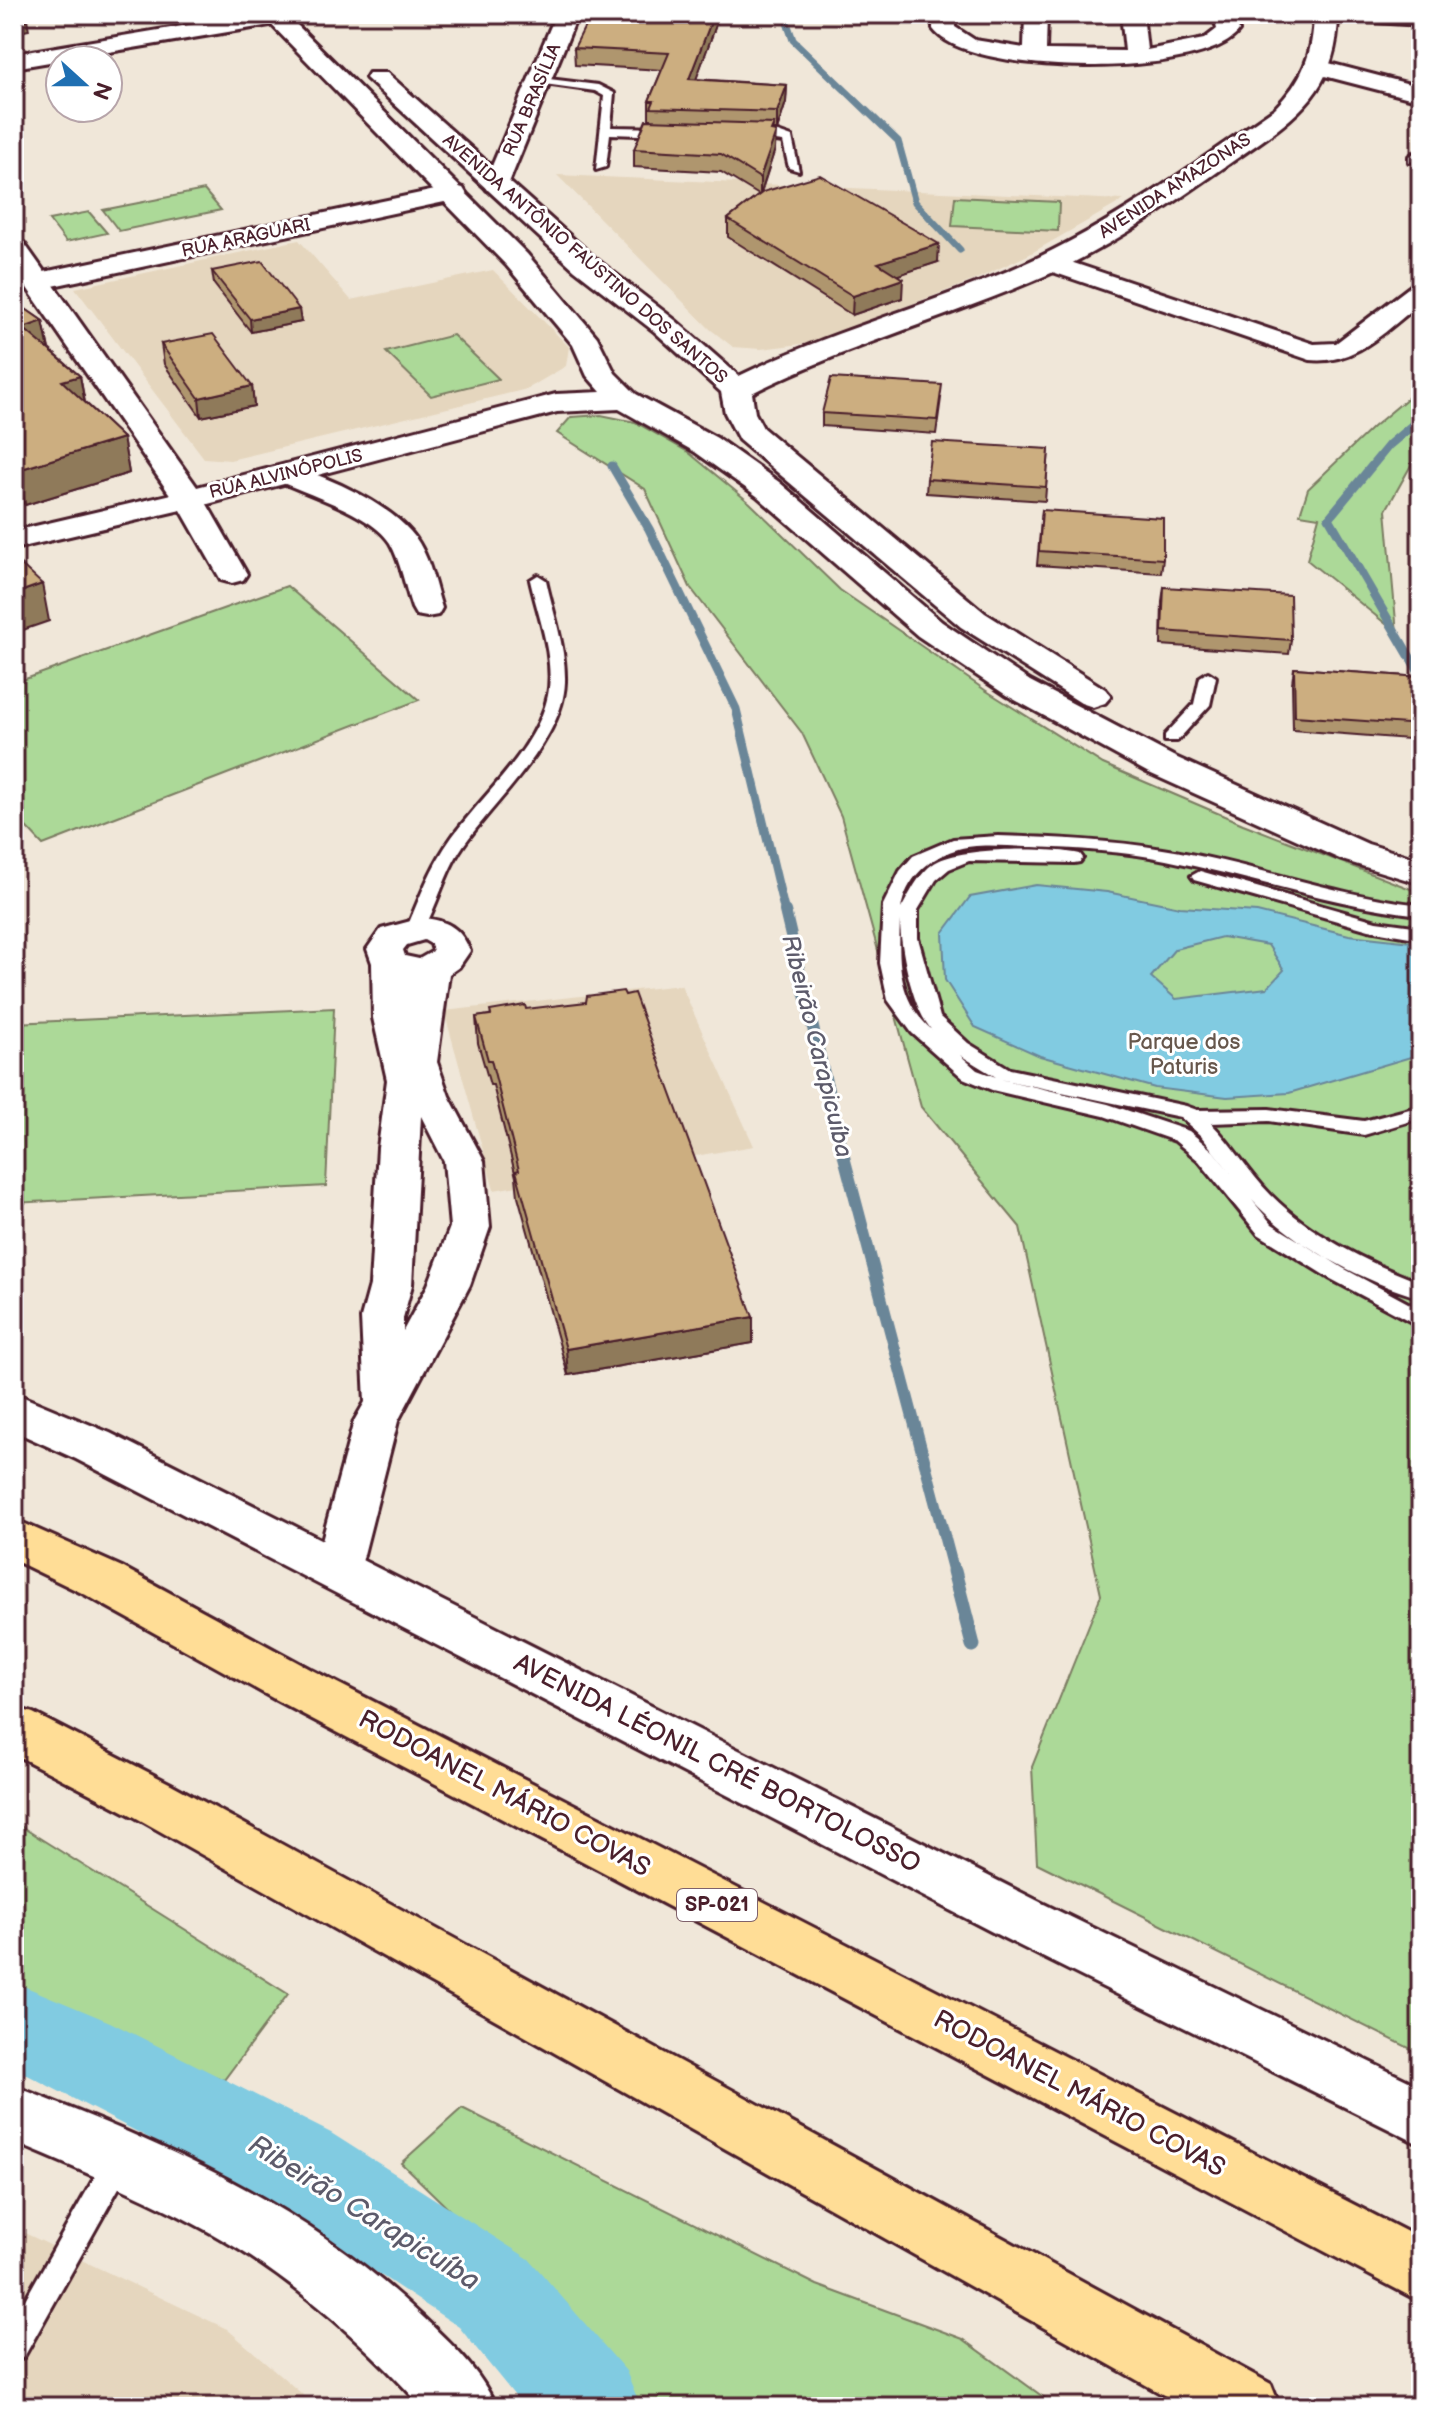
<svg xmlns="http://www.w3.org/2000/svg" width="1435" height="2421" viewBox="0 0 1435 2421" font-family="'Balsamiq Sans',sans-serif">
	<rect width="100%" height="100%" fill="#f0e7d9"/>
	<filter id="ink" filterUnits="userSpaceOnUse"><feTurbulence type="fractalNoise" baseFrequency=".0125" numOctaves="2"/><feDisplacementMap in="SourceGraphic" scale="16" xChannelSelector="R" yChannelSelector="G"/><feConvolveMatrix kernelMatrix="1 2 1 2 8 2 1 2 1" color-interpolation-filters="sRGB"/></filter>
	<g filter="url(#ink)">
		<!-- built -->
		<g fill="#e5d6be">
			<polygon points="557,175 1124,200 1028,255 972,281 809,343 761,349 733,347 710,329"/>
			<polygon points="299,240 351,300 493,270 569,347 566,366 527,389 230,460 204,458 75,288"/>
			<polygon points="681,985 754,1146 494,1190 444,1011"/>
			<polygon points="14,2228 227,2329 317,2407 14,2407"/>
		</g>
		<!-- green -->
		<g fill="#acd998" stroke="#7b7c62" stroke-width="2">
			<polygon points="204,190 221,210 119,231 103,210"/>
			<polygon points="955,197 1059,202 1058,231 952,226"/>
			<polygon points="89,212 107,233 66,242 49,220"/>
			<polygon points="453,335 499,379 431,396 386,352"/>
			<polygon points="1421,387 1421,454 1414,460 1386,510 1397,633 1307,560 1319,517 1300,514 1308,489 1373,427"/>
			<polygon points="601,415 635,422 688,452 750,503 840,590 985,690 1103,764 1243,824 1421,893 1421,2054 1037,1863 1032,1767 1101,1595 1020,1227 921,1107 841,816 802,733 690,587 645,489 557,433 571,417"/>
			<polygon points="287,586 419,700 43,845 14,814 14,683"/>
			<polygon points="334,1008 326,1186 14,1203 14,1023"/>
			<polygon points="14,1822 288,1994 224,2080 14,1993"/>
			<polygon points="462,2108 817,2285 963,2339 1057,2407 644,2407 613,2368 401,2163"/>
		</g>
		<!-- water -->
		<path fill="#81cbe1" stroke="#6b8698" stroke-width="2" fill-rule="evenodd" d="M 1036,885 L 1107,892 L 1180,907 L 1257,912 L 1349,935 L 1421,943 L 1421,1054 L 1289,1093 L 1227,1097 L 1155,1088 L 1040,1056 L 975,1027 L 945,980 L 943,933 L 970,897 ZM 1222,937 L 1268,945 L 1284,970 L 1267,988 L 1176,999 L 1151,977 L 1175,949 Z"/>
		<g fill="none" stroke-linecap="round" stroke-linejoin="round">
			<!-- stream-far3 -->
			<polyline stroke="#6b8698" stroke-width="7" points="784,14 793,40 898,141 915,202 960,250"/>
			<!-- stream-far2 -->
			<g stroke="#6b8698" stroke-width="9">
				<polyline points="1421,418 1389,445 1329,518 1421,676"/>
				<polyline points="612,466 649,529 736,709 785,913"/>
			</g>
			<!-- stream-far1 -->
			<polyline stroke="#6b8698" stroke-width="12" points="785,911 843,1153 954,1573"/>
			<!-- stream -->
			<polyline stroke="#6b8698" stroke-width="15" points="954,1571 973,1645"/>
			<!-- river -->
			<polygon fill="#81cbe1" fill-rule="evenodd" points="14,1982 110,2022 331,2133 529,2259 626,2371 641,2407 524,2407 459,2327 263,2197 14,2068"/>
			<defs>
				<g id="lane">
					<polygon points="541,78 598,85 614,93 611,127 669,128 675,132 669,136 610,134 606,167 596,170 604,96 595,91 537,83 537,79"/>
					<polygon points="749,131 775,131 792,137 799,171 789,168 783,142 745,137 743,135"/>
					<polygon points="1421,149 1421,159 1409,162 1409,156"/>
					<path d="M 538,575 L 546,580 C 553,613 566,647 565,682 C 563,741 495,800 463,846 C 444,873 438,906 421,934 L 409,934 L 406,930 C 420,897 431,866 452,837 C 484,793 537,749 548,695 C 555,658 538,616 530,580 Z"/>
					<polygon points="1208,672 1216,677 1210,705 1177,741 1165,741 1165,735 1194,704 1200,677"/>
					<path d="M 998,836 C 1053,838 1109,840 1163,849 C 1251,863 1331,895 1421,905 L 1421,915 C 1334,906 1252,877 1166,860 C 1124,851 1077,849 1033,847 C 1009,847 978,842 955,850 C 927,859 906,880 901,909 C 911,892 920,870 938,861 C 964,847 1052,847 1080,854 L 1083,858 L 1080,862 L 1074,863 L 969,861 L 949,869 L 936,880 L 918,910 L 918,938 L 940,1017 L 968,1043 L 1010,1069 L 1186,1106 L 1197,1110 L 1269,1109 L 1364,1121 L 1421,1106 L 1421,1118 L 1364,1135 L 1269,1121 L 1211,1123 C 1233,1145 1249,1173 1271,1195 C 1312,1236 1367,1262 1421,1283 L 1421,1298 C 1362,1281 1294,1246 1252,1200 L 1272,1224 L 1343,1268 L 1421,1310 L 1421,1327 L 1329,1278 L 1258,1234 L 1199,1161 L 1175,1141 L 1104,1116 L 992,1090 L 963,1078 L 912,1033 L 888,1000 L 880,963 L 883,905 L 900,871 L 913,856 L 953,839 ZM 900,920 C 900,948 913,1012 933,1031 C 898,1001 898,963 900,920 ZM 960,1055 L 996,1077 L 977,1070 ZM 1000,1079 L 1180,1117 L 1201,1136 L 1235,1178 L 1213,1151 L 1189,1131 L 1108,1104 Z"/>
					<polygon points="1200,871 1376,921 1421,927 1421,939 1369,930 1194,880 1191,876"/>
					<polygon points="120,2146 130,2150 134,2159 130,2168 24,2357 14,2361 14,2319 110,2150"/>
				</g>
				<g id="street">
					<polygon points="255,14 285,14 287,17 276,24 14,68 14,54"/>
					<polygon points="556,14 578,14 508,185 505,190 487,190 484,185"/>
					<path d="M 933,14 L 955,14 L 955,27 L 975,40 L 1024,48 L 1025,14 L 1047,14 L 1046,50 L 1125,51 L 1121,14 L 1143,14 L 1147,50 L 1204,39 L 1217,29 L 1213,14 L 1235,14 L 1239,31 C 1204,79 967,77 933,29 Z"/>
					<polygon points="1332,14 1421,14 1421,25 1343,20"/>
					<polygon points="1321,61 1421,87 1421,101 1313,73 1310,68 1313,63"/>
					<polygon points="454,186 463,188 466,193 463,198 39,289 30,286 26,281 30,276 39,273"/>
					<path d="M 1050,255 L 1314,344 L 1336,343 L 1412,285 L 1421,282 L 1421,303 C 1387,329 1356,365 1310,360 L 1041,268 L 1037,263 L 1041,258 Z"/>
					<path d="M 286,465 C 326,475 398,507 419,543 C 431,563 435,586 442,608 L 438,615 L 427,617 L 416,615 L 412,608 C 405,587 401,562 390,543 C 372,514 307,494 276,480 L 272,474 L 276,468 Z"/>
					<polygon points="189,490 199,493 204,499 247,574 243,580 232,583 221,580 181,510 14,549 14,531"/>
					<path d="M 422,918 C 447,920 461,928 470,951 L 459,967 L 449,974 L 437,1062 L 449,1096 L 484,1161 L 490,1227 L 470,1285 L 398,1421 L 360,1570 L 353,1583 L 337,1588 L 321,1583 L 314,1570 L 354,1421 L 365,1402 L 361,1318 L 370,1285 L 378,1148 L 387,1080 L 373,1018 L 372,963 L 367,949 L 381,929 ZM 424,940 L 431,944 L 433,951 L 419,959 L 405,956 L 403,950 L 407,945 ZM 421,1116 L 444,1161 L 450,1227 L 428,1285 L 403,1331 L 403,1318 L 412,1285 Z"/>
				</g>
				<g id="secondary">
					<polygon points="261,14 286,14 527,254 597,337 615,373 636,394 717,438 779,482 942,622 1030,681 1173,756 1368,844 1421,860 1421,884 1342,860 1147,772 1006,695 918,636 757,496 695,452 619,409 557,412 189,509 178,506 14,269 14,241 24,243 197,487 556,394 601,392 587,376 573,345 507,266"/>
					<path d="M 1314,14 L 1338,14 C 1338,97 1287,123 1226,166 C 1172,204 1116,243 1056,271 C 956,316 850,344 752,393 L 755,413 L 763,428 L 985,613 L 1105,689 L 1111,696 L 1105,703 L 1093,707 L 1081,703 L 961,627 L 739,440 L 725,413 L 721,392 L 655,332 L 575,270 L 366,78 L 369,73 L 387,73 L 595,258 L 675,320 L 739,376 C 836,328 941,303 1039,257 C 1123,217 1198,161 1275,108 C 1303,80 1313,54 1314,14 Z"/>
					<polygon points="14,1393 110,1433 1044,1904 1421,2087 1421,2145 1004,1938 76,1459 14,1431"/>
					<path d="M 14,2086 C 166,2145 305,2204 424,2318 C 452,2345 481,2371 496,2407 L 422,2407 C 372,2351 314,2299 251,2257 C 178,2210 94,2176 14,2142 Z"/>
				</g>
				<g id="highway">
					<polygon points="14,1519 122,1567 312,1670 1421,2239 1421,2302 276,1700 86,1595 14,1560"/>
					<polygon points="14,1707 33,1713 171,1784 1271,2384 1280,2407 1185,2407 133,1816 14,1754"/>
				</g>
			</defs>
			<!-- lane casing -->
			<use href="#lane" stroke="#4a1f2b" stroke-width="6"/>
			<!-- street casing -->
			<use href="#street" stroke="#4a1f2b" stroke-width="6"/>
			<!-- secondary casing -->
			<use href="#secondary" stroke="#4a1f2b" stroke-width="6"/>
			<!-- highway casing -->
			<use href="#highway" stroke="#4a1f2b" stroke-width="6"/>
			<!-- lane -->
			<use href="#lane" fill="#fff" fill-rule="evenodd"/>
			<!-- street -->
			<use href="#street" fill="#fff" fill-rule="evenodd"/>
			<!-- secondary -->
			<use href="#secondary" fill="#fff" fill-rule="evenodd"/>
			<!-- highway -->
			<use href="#highway" fill="#ffdd96" fill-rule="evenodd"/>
		</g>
		<!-- wall -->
		<g fill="#af966e" stroke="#4a1f2b" stroke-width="2">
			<polygon points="720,14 696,79 787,85 786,102 777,130 773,130 775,149 760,194 938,262 897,275 902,298 852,315 728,237 728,219 759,195 721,172 634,167 634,149 651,120 651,119 649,119 649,101 662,70 575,65 574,48"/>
			<polygon points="212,271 301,322 251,332 214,284"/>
			<polygon points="14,301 43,321 49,349 80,376 85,402 123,438 129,473 25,505 14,493"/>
			<polygon points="161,344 252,386 254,406 201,417 164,364"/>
			<polygon points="941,398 936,434 822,426 822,413"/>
			<polygon points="1049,449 1045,501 926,493 927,479"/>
			<polygon points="1042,510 1163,559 1161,573 1037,565"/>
			<polygon points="1164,587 1291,640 1289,654 1161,645 1162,601"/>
			<polygon points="1294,668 1421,677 1421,740 1293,730 1292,683"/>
			<polygon points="526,1009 753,1317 753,1343 568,1375 518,1196 516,1177 493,1085 490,1085 478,1043 476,1017"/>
		</g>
		<!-- shaded-wall -->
		<g fill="#8f7a5a" stroke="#4a1f2b" stroke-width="2">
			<polygon points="714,14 720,14 690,96 689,79"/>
			<polygon points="27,19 29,30 14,33 14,21"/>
			<polygon points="787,85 786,102 777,130 777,112"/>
			<polygon points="774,124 773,139 776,132 775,149 760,196 760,178"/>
			<polygon points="939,244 938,262 877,282 878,263"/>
			<polygon points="903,279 902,298 852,315 853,296"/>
			<polygon points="299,309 301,322 251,332 250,319"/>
			<polygon points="43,321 50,355 23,328"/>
			<polygon points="80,376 86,410 62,381"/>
			<polygon points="252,386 254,406 201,417 199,398"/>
			<polygon points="123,438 129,473 25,505 18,470"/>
			<polygon points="42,584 49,621 14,633 14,594"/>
			<polygon points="753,1317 753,1343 568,1375 566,1349"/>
		</g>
		<!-- building -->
		<g fill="#ccae80" stroke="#4a1f2b" stroke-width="2">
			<polygon points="14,14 24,14 27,19 14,21"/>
			<polygon points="591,14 714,14 689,79 787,85 777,112 651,108 654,101 649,101 669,53 574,48"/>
			<polygon points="646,120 774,124 771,131 776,132 760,178 721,154 634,149"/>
			<polygon points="820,175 939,244 878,263 903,279 853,296 728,219 763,192"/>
			<polygon points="262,261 299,309 250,319 212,271"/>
			<polygon points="14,301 43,321 23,328 80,376 62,381 123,438 18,470 14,465"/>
			<polygon points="213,334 252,386 199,398 161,344"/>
			<polygon points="831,378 942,385 937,420 822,413"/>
			<polygon points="932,442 1049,449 1046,487 927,479"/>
			<polygon points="1042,510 1163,518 1163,559 1039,551"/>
			<polygon points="14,558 42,584 14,594"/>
			<polygon points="1164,587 1290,595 1291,640 1162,631"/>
			<polygon points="1294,668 1421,677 1421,725 1295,716"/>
			<polygon points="623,991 625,995 634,993 753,1317 566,1349 516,1171 519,1170 491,1060 488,1060 476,1017 491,1015 490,1011 525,1005 526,1009 586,1002 587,996"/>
		</g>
	</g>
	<g text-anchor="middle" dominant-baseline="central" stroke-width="6" stroke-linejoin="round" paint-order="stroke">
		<!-- far-street labels -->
		<g font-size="18" fill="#4a1f2b" stroke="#fff">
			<text transform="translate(532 100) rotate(-67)">RUA BRASÍLIA</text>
			<text transform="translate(1175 186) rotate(-33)">AVENIDA AMAZONAS</text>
			<text transform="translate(246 238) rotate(-12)">RUA ARAGUARI</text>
			<text transform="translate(585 259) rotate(41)">AVENIDA ANTÔNIO FAUSTINO DOS SANTOS</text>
			<text transform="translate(286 474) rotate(-14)">RUA ALVINÓPOLIS</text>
		</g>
		<!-- shield labels -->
		<rect fill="#fff" stroke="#80626b" stroke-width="2" x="677" y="1889" width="80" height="32" rx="6"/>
		<g font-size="20" font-weight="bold" fill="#4a1f2b">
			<text x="717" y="1905">SP-021</text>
		</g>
		<!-- park labels -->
		<g font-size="22" fill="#67574c" stroke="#fff">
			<text x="1184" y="1042">Parque dos<tspan x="1184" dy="25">Paturis</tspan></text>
		</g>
		<!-- water labels -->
		<g font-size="24" font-style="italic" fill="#5d5b6b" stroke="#fff">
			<text transform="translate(817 1046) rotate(76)">Ribeirão Carapicuíba</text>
		</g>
		<!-- near-street labels -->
		<g font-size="26" fill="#4a1f2b" stroke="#fff">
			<text transform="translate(717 1764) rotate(27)">AVENIDA LÉONIL CRÉ BORTOLOSSO</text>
			<text transform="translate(504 1794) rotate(28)">RODOANEL MÁRIO COVAS</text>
			<text transform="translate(1079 2094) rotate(28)">RODOANEL MÁRIO COVAS</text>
		</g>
		<!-- near-water labels -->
		<g font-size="28" font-style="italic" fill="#5d5b6b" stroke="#fff">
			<text transform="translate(364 2213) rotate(32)">Ribeirão Carapicuíba</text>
		</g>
	</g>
	<!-- margin -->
	<rect width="1435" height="2421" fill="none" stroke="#fff" stroke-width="48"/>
	<rect x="24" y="24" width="1387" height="2373" fill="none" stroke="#4a1f2b" stroke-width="3" filter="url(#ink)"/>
	<!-- north arrow -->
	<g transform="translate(84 84) rotate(111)"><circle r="38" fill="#ffffff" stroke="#b7a5aa" stroke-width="2"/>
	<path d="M0-6L14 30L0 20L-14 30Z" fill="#1f6fb2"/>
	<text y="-12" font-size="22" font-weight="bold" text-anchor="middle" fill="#4a1f2b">N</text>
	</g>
</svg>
